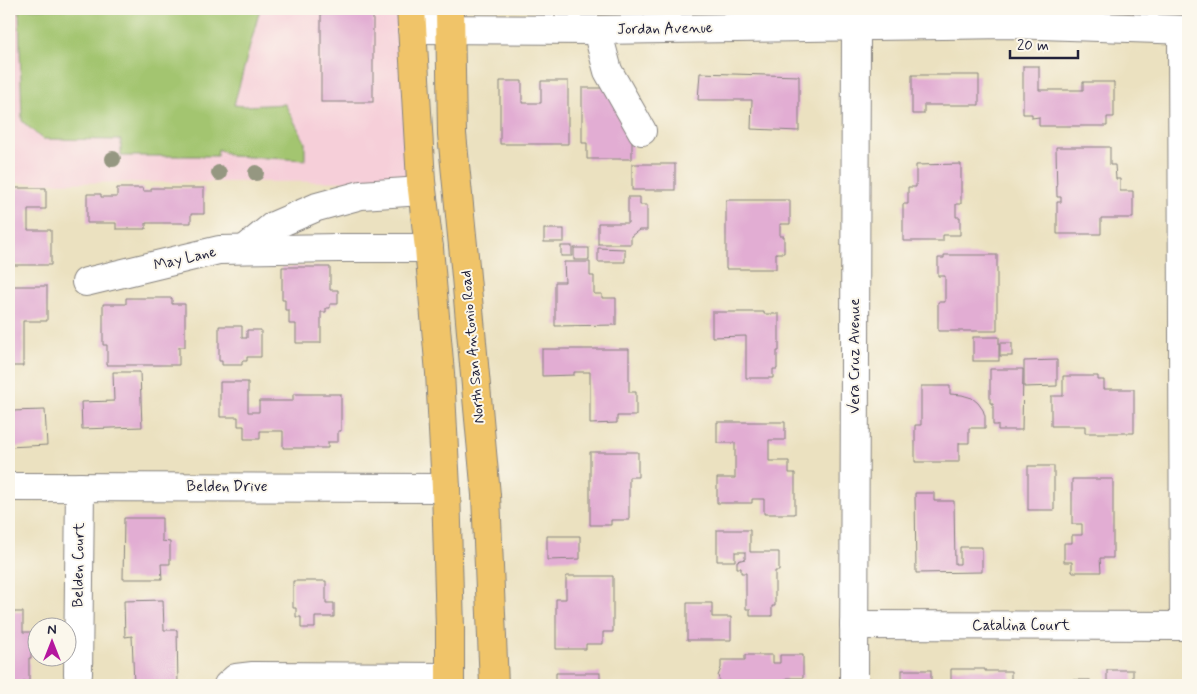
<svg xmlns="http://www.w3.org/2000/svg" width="1197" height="694" viewBox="0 0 1197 694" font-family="Mynerve,sans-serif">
	<rect width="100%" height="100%" fill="#fbf7ec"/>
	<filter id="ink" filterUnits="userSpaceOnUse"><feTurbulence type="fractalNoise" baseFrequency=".02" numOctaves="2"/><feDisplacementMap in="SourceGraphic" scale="10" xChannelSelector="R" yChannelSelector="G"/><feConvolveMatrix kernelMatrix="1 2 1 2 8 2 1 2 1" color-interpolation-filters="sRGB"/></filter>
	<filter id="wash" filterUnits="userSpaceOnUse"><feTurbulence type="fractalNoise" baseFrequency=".0096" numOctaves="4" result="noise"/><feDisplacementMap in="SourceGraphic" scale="20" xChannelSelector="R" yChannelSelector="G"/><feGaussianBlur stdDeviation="1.12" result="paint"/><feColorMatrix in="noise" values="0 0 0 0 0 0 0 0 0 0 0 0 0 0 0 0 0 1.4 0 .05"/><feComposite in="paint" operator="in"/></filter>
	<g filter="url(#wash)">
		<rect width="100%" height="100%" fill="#ebe1c0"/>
		<!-- built -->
		<polygon fill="#f6cfd9" points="9,9 411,9 421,181 9,183"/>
		<!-- green -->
		<polygon fill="#a3c56f" stroke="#627455" points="19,9 260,9 234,105 245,106 285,104 305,142 305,160 231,156 218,149 217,156 121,156 121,140 42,139 22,121"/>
		<g id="blocks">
			<!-- building -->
			<g fill="#e2add3">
				<rect x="321" y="9" width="52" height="93"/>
				<polygon points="1023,66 1039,66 1039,90 1083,90 1083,82 1114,82 1114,117 1107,117 1107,126 1039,126 1039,117 1032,118 1032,114 1023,114"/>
				<polygon points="700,73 799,76 799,131 751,129 752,100 698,100"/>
				<polygon points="912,75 979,75 979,105 924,105 924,114 912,114"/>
				<polygon points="500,81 522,81 522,103 541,103 541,81 568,81 568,144 500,144"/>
				<polygon points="582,88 616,88 624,109 624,128 632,128 632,159 587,159 587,143 582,143"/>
				<polygon points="1056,147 1110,147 1110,165 1115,165 1116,179 1120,179 1120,191 1133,191 1133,218 1101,218 1101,234 1057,234 1057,202 1061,202 1061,197 1057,197"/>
				<rect x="632" y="164" width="43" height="26"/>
				<polygon points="961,164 961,204 956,204 956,217 960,217 960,235 943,235 943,241 903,241 903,204 908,204 908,187 916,187 916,165"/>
				<polygon points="9,188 46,188 46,209 28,209 28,230 51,230 51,265 9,265"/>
				<polygon points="117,188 143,188 143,191 151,191 151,188 204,188 204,214 191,214 191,223 146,223 146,229 116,229 116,223 87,223 87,194 101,194 101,197 117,197"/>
				<polygon points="628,197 640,197 640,205 647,205 647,230 639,230 631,236 631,244 598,244 598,223 628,223"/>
				<polygon points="726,200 790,200 790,224 780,224 780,236 784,236 784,253 776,253 776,269 726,269"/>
				<rect x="544" y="229" width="20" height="13"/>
				<rect x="561" y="246" width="11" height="10"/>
				<rect x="574" y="248" width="15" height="12"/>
				<polygon points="598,248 625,249 625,262 598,262"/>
				<polygon points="944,255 997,255 997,331 938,331 938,302 945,302 945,276 938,276 938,258 944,258"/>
				<polygon points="564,262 590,262 590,276 594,276 594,294 602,294 602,298 616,298 616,325 555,326 555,282 565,282"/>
				<polygon points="282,267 330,267 330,290 338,290 338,304 330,304 330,308 326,308 326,312 321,312 321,343 296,343 296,324 289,324 289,310 285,310 285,300 282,300"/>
				<polygon points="9,286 47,286 47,321 23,321 23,366 9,366"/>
				<polygon points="126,298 172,298 172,304 185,304 185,347 179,347 179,365 107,365 107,345 103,345 103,304 126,304"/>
				<polygon points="712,312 764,312 764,314 779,314 779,351 777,351 777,369 773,369 773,378 746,378 746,336 712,337"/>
				<polygon points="219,326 242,326 242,338 247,338 247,330 261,330 261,357 247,357 247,361 242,361 242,365 222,365 222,361 219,361"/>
				<rect x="973" y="337" width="26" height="24"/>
				<rect x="1000" y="343" width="12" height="13"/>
				<polygon points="542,349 629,349 629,392 636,392 636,416 617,416 617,423 590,424 590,372 574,372 574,375 542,376"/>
				<polygon points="1057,360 1057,386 1024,387 1024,361"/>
				<polygon points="990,369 1023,369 1022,430 998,430 998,425 993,425 993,403 990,403"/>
				<polygon points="113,372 140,372 142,427 82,429 81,402 114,401"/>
				<polygon points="1063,376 1098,376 1098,380 1104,380 1104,389 1134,389 1134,433 1085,433 1085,426 1051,426 1051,396 1063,396"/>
				<polygon points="220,382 248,382 248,412 259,412 259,401 293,401 293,394 341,394 341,431 338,431 338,442 328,442 328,448 283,448 283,431 260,431 260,439 244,439 244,426 238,426 238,417 220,417"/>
				<polygon points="921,386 950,386 950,394 962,395 972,398 978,403 983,410 985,416 985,428 969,428 969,443 959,443 959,462 915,462 915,425 921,425"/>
				<polygon points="45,410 47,445 9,447 9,411"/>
				<polygon points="717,422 785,422 785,440 769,440 769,461 789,461 789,473 795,473 795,514 764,514 764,499 752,499 752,503 717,503 717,478 735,478 735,443 717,443"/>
				<polygon points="590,452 638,452 638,477 629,477 629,520 611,520 611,525 590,525"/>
				<rect x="1028" y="466" width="26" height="44"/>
				<polygon points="1072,479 1113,479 1113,558 1100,558 1101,572 1072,572 1072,562 1064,562 1064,543 1072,543 1072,535 1082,535 1082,524 1072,524"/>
				<polygon points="915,493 934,493 934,501 954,501 955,564 960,564 960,547 982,547 982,572 916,573"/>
				<polygon points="124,518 162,518 162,541 170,542 170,564 161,564 162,579 123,579"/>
				<polygon points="717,530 750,530 750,552 779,552 779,571 775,571 775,606 772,606 772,616 750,616 750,609 746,609 746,573 741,573 741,568 737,568 737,561 745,559 745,552 735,552 735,561 717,561"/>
				<polygon points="547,536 580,536 580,559 547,560"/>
				<polygon points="566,576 613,576 613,632 603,632 603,644 586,644 586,649 556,649 556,599 566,599"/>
				<polygon points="293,581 326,581 326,603 334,603 334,617 315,617 315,628 301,628 301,617 296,617 296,608 293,608"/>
				<polygon points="163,600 164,630 177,630 178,685 134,685 132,636 125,637 124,601"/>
				<polygon points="687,603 712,603 712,617 731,617 731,640 687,640"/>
				<polygon points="9,612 23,612 23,632 31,632 31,658 29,658 29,682 23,682 23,685 9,685"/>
				<polygon points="745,655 773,655 773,663 780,663 780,655 803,655 803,678 786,678 786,683 797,683 797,685 721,685 718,676 721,668 721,660 745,660"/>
				<polygon points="951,669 985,669 985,671 1011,671 1011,685 951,685"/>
				<rect x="902" y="670" width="29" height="15"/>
				<rect x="1107" y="670" width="26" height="15"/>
				<rect x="556" y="673" width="44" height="12"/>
				<rect x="1054" y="680" width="36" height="5"/>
			</g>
		</g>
	</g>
	<g filter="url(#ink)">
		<use href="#blocks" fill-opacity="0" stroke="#86827e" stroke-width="1"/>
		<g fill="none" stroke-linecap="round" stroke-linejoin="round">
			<defs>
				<g id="minor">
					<polyline points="412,29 597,30 1009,24 1188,30"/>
					<polyline points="597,30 608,71 642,131"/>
					<polyline points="1182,30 1184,626"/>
					<polyline points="245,249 273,226 317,207 361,195 422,191"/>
					<polyline points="86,282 219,250 338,248 429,248"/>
					<polyline points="9,487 446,488"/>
					<polyline points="854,625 1188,626"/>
					<polyline points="78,674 80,487"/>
					<polyline points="228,685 236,678 253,676 450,677"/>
					<polyline points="854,685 856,26"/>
				</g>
				<g id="major">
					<polyline points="411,9 421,181 429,248 440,373 446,488 450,629 450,685"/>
					<polyline points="450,9 452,134 465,266 486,495 494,685"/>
				</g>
			</defs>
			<!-- minor casing -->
			<use href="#minor" stroke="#86827e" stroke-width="30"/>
			<!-- major casing -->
			<use href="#major" stroke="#86827e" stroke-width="30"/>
			<!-- minor -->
			<use href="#minor" stroke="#fff" stroke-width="28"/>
			<!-- major -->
			<use href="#major" stroke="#f0c469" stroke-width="28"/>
		</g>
		<!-- trees -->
		<g fill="#959781">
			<circle cx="113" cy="159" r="8"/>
			<circle cx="219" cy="173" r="8"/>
			<circle cx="256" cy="173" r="8"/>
		</g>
	</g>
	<g text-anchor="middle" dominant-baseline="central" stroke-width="4" stroke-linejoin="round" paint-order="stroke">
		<!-- street labels -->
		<g font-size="15" fill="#22223b" stroke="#fbf7ec">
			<text transform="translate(665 29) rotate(-1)">Jordan Avenue</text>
			<text transform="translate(185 259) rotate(-13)">May Lane</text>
			<text transform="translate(473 347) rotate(-95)">North San Antonio Road</text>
			<text transform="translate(855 356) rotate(-90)">Vera Cruz Avenue</text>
			<text x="227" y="487">Belden Drive</text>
			<text transform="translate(79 565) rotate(-89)">Belden Court</text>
			<text x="1021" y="626">Catalina Court</text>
		</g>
	</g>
	<!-- margin -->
	<rect width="1197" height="694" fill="none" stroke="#fbf7ec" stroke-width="30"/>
	<!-- north arrow -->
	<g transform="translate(52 642)"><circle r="24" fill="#fbf7ec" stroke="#a4a2a5"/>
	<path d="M0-4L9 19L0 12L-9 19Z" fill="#b5179e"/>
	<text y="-8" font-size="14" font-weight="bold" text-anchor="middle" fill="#22223b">N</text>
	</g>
	<!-- scale -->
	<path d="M1010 50v8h68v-8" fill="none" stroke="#22223b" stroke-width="2.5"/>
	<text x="1017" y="50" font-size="15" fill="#22223b" stroke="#fbf7ec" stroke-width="4" paint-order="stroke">20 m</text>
</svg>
